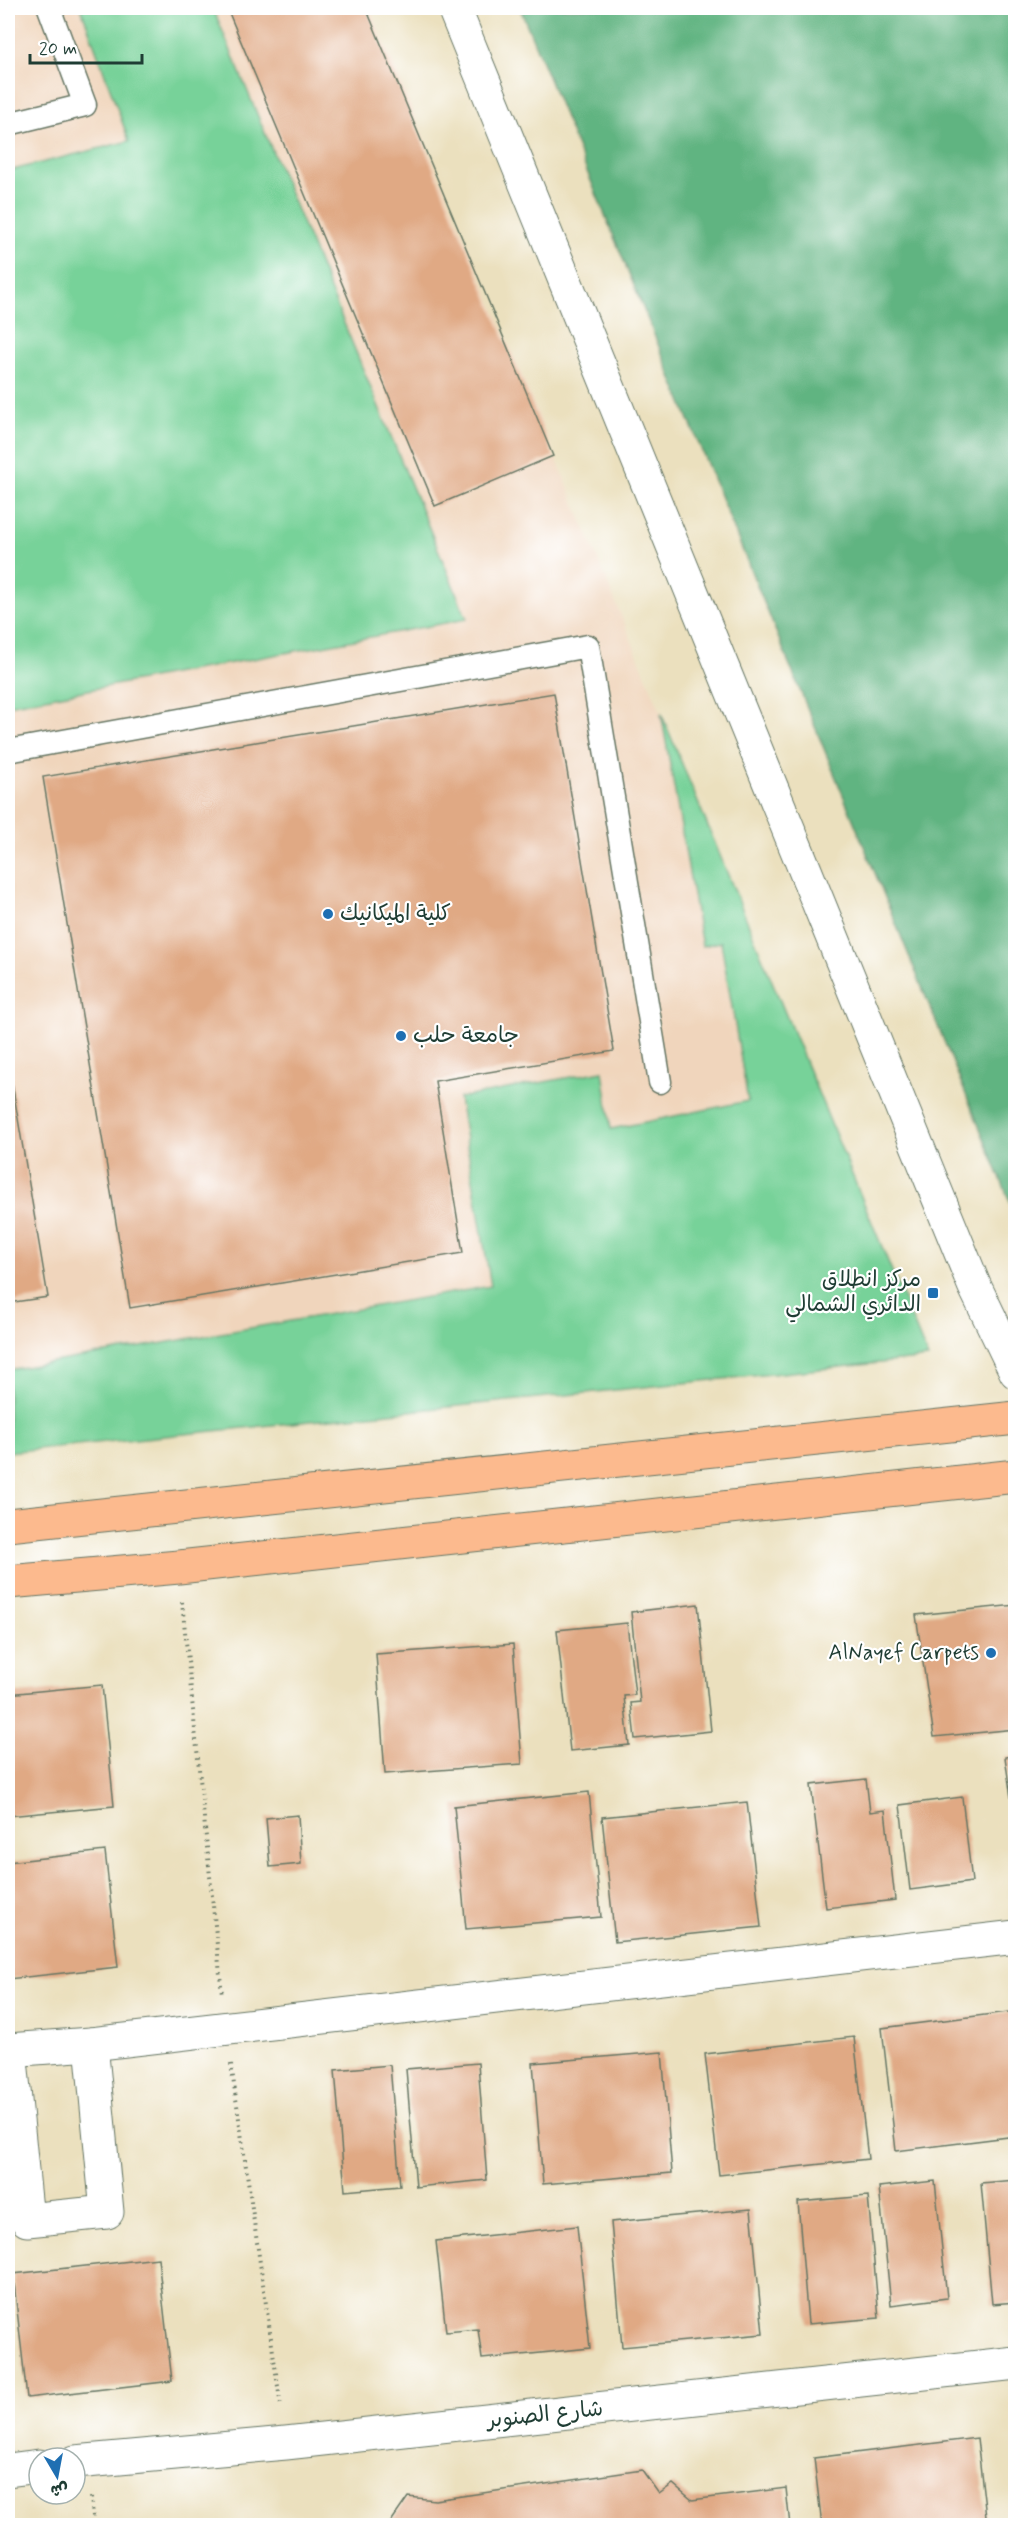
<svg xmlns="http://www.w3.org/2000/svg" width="1023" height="2533" viewBox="0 0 1023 2533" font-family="Mynerve,'Playpen Sans Arabic',sans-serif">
	<rect width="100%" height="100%" fill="#fff"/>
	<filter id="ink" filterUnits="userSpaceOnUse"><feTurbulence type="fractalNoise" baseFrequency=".0167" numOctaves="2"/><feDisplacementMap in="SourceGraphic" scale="12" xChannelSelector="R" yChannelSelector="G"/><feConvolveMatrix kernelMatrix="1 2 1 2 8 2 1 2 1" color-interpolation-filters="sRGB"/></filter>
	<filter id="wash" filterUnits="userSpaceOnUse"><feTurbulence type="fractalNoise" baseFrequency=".008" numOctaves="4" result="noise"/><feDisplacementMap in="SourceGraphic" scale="24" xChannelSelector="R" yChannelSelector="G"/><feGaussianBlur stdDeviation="1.35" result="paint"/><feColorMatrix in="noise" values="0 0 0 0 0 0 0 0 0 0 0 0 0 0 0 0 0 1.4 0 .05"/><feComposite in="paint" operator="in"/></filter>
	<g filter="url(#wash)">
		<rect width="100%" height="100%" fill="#ebe0be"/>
		<!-- built -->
		<polygon fill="#f0d5bc" points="8,8 370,8 928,1358 8,1452"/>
		<!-- green -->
		<g fill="#77d299" stroke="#4b8866" stroke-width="1.5">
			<polygon points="81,8 213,8 467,619 8,705 8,171 129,141"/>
			<polygon points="661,713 928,1358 8,1452 8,1370 491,1286 459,1098 603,1071 611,1129 748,1101 721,942 702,946"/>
		</g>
		<!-- forest -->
		<polygon fill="#61b481" stroke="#40785a" stroke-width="1.5" points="520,8 1015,8 1015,1214"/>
		<g id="blocks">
			<!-- building -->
			<g fill="#e0a984">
				<polygon points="227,8 366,8 553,456 435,506"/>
				<polygon points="554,693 614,1051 435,1081 463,1253 130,1308 43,777"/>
				<polygon points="8,1059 48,1297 8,1303"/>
				<polygon points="698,1604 711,1731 635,1739 631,1703 640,1702 631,1612"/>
				<polygon points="1016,1605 1016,1729 934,1737 916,1615"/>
				<polygon points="627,1623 635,1695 624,1696 629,1745 570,1751 557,1630"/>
				<polygon points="513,1644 522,1764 385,1774 376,1654"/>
				<polygon points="102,1685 114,1806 8,1816 8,1694"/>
				<polygon points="1016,1755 1016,1818 1014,1818 1005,1757"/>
				<polygon points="866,1779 870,1812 885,1810 895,1900 826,1908 811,1785"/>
				<polygon points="589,1792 601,1917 466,1929 454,1806"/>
				<polygon points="962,1797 972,1882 910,1890 900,1805"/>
				<polygon points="747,1802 761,1927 615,1942 602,1817"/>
				<polygon points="298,1815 301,1864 270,1867 266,1818"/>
				<polygon points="105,1851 118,1967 8,1979 8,1862"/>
				<polygon points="1016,2011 1016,2136 896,2151 882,2028"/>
				<polygon points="854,2037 868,2159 719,2175 705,2054"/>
				<polygon points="662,2052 672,2173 543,2184 533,2063"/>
				<polygon points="478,2063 487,2180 416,2187 406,2069"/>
				<polygon points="390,2065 400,2186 345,2191 335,2070"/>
				<polygon points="1016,2180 1016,2302 992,2304 981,2183"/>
				<polygon points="935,2181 947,2298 891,2305 879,2187"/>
				<polygon points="868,2196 879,2318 808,2324 798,2202"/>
				<polygon points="751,2209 763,2334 622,2347 611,2222"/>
				<polygon points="577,2226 590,2348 482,2359 478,2329 446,2332 436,2241"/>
				<polygon points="158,2258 172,2381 27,2398 13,2274"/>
				<polygon points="977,2438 987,2526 822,2526 814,2458"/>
				<polygon points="642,2470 659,2494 673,2484 692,2500 786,2488 790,2526 388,2526 408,2497 435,2500"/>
			</g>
		</g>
	</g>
	<g filter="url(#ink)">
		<use href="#blocks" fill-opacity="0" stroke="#667664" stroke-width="1.5"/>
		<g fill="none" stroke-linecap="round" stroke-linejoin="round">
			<defs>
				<g id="lane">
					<polyline points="8,124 85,105 49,8"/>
					<polyline points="8,751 588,646 660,1082"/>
				</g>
				<g id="street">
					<polyline points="454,8 974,1285 1016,1372"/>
					<polyline points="8,2050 91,2044 1016,1937"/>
					<polyline points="10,2050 27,2220 107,2212 91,2044"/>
					<polyline points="75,2462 286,2443 1016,2363"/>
					<polyline points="8,2470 39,2466"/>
				</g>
				<g id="primary">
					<polyline points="8,1525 1016,1418"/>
					<polyline points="8,1582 179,1567 1016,1476"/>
				</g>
			</defs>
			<!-- lane casing -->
			<use href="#lane" stroke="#667664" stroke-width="25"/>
			<!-- street casing -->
			<use href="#street" stroke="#667664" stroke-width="35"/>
			<!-- primary casing -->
			<use href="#primary" stroke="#667664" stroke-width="35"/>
			<!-- path -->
			<g stroke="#667664" stroke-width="4" stroke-dasharray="1.5 4.5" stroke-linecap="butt">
				<polyline points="182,1602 222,1994"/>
				<polyline points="231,2064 281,2407"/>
				<polyline points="91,2497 94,2526"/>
			</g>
			<!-- lane -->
			<use href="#lane" stroke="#fff" stroke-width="22"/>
			<!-- street -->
			<use href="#street" stroke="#fff" stroke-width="33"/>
			<!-- primary -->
			<use href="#primary" stroke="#fcba8e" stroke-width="33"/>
		</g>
	</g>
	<!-- markers -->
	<g fill="#1f6fb2" stroke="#fff" stroke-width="2">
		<circle cx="328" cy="914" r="6"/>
		<circle cx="401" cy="1036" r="6"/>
		<rect x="927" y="1287" width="12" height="12" rx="3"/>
		<circle cx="991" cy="1653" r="6"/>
	</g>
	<g text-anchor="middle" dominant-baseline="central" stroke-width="4.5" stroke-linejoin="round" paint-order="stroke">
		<!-- poi labels -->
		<g font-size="22" fill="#1f3d34" stroke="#fff" text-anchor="start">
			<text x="340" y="914">كلية الميكانيك</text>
			<text x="413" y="1036">جامعة حلب</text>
			<text x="921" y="1280" text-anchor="end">مركز انطلاق<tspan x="921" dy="25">الدائري الشمالي</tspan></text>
			<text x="979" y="1653" text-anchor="end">AlNayef Carpets</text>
		</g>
		<!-- street labels -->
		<g font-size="22" fill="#1f3d34" stroke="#fff">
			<text transform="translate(545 2415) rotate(-6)">شارع الصنوبر</text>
		</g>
	</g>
	<!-- margin -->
	<rect width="1023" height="2533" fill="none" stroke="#fff" stroke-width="30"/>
	<!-- north arrow -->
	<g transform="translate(57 2476) rotate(170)"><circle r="28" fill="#ffffff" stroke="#a5b1ae" stroke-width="1.5"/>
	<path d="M0-4.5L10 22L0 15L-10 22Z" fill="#1f6fb2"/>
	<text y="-9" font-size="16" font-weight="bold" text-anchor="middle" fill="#1f3d34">ش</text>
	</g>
	<!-- scale -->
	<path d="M30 54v9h112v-9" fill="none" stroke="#1f3d34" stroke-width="3"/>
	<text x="39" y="54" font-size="18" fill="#1f3d34" stroke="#ffffff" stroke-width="4.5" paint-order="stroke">20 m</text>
</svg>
